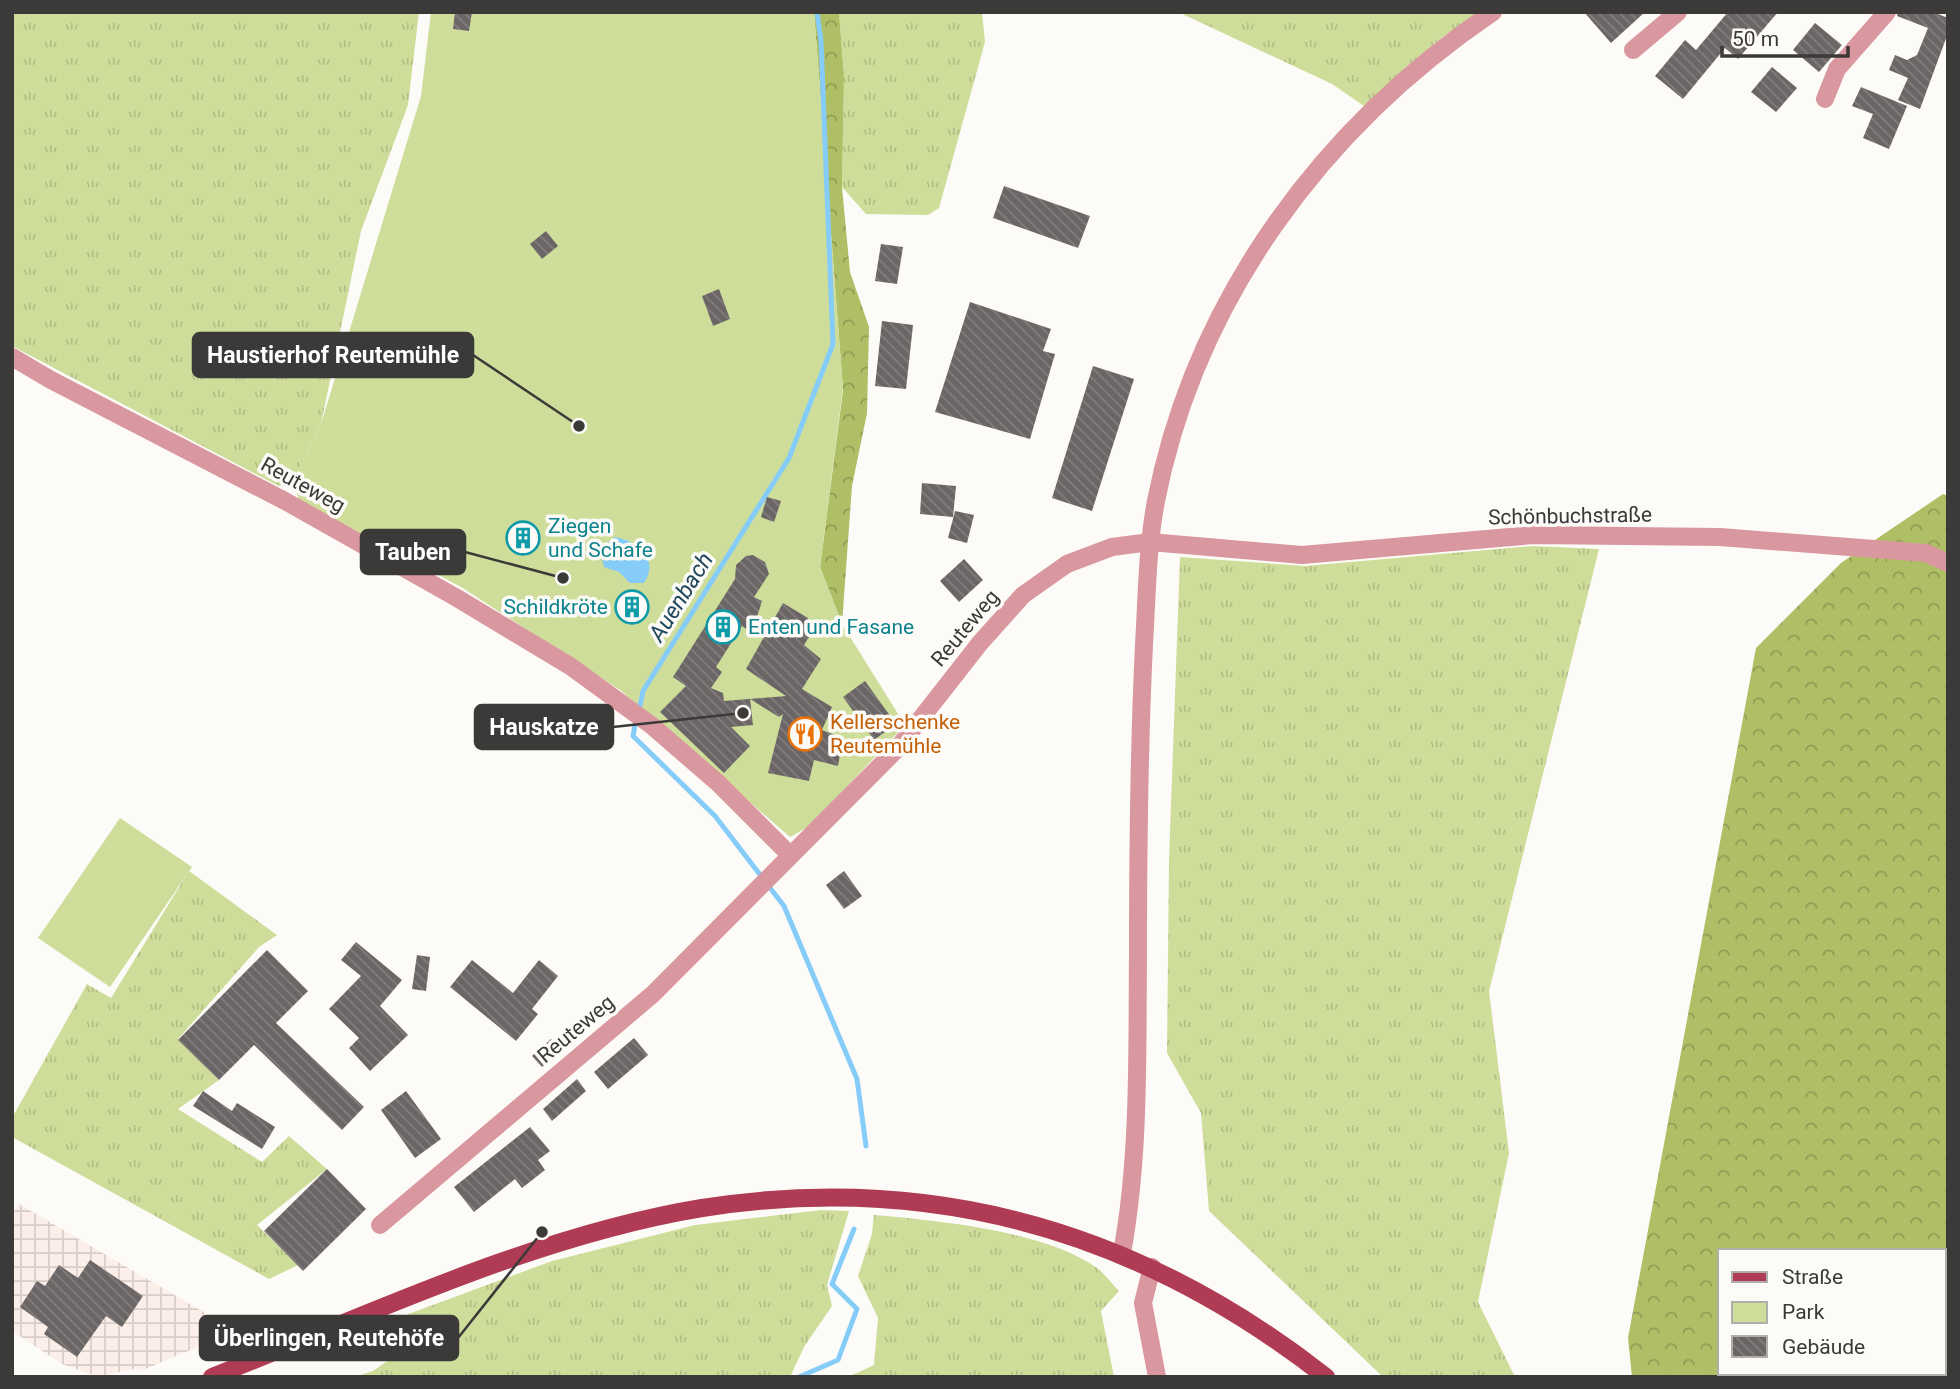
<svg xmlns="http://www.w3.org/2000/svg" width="1960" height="1389" viewBox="0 0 1960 1389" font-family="Roboto,sans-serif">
	<defs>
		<pattern id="industrial-grid" width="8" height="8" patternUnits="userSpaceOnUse" patternTransform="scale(1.75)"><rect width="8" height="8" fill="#fceee8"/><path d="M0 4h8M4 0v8" fill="none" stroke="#d9cdc8"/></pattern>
		<pattern id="grass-tufts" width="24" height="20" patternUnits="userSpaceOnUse" patternTransform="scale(1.75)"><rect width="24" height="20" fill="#cfdd9b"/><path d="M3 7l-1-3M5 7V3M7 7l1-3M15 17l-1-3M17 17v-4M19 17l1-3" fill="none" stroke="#b3be86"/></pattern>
		<pattern id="forest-crowns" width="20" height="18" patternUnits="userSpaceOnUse" patternTransform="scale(1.75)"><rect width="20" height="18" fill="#afbf66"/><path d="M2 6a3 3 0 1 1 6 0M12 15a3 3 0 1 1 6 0" fill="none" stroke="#909c55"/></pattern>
		<pattern id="building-back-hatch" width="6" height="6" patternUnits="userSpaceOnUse" patternTransform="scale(1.75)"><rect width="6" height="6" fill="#6b6665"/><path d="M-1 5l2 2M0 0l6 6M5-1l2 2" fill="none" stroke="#817e7d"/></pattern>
	</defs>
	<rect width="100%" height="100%" fill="#fdfbf7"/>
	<!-- industrial -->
	<polygon fill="url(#industrial-grid)" points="19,1204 236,1331 143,1370 132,1369 99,1377 62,1364 12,1331 12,1215"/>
	<!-- grass -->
	<g fill="url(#grass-tufts)">
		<polygon points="12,12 419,12 408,105 361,231 321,424 292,483 279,486 269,481 12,346"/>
		<polygon points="839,12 982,12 985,42 939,208 928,215 866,214 842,187 844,77"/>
		<polygon points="1178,12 1479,12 1440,39 1364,106 1332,84"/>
		<polygon points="1533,546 1599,549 1489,991 1509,1153 1478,1302 1515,1377 1383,1377 1209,1211 1201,1113 1167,1053 1169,860 1180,557 1305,566"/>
		<polygon points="189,871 277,935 259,947 178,1039 219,1080 178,1109 262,1162 289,1136 327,1169 257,1225 298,1265 269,1279 12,1137 12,1118 87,984 111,998"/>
		<polygon points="821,1210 849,1211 827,1285 832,1306 804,1347 790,1377 354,1377 373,1371 404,1349 403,1316 552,1261 695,1225"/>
		<path d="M 874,1215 C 935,1220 1047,1231 1097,1268 C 1105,1274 1112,1284 1119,1291 L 1101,1311 L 1114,1377 L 848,1377 L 874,1365 L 878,1318 L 858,1276 L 872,1234 Z"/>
	</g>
	<!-- forest -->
	<g fill="url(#forest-crowns)" fill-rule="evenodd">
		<polygon points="814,12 839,12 844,77 842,187 850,272 869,327 867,413 852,486 842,624 820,567 843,391"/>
		<path d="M 1943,494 L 1948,496 L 1948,1377 L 1632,1377 L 1628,1338 L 1756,648 L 1841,563 ZM 1720,1251 L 1944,1251 L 1944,1373 L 1720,1373 Z"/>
	</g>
	<!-- park -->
	<g fill="#cfdd9b">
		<polygon points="431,12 814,12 843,388 820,567 842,624 905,725 810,826 790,837 620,690 461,587 300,501 292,483 321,424 421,96"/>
		<polygon points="120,818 192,867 110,987 38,938"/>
	</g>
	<!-- water -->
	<path fill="#86ccf8" d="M 614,537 C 638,540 660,560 644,583 L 630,583 L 619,572 L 604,567 L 600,551 Z"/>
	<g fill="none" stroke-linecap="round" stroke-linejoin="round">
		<!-- stream -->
		<g stroke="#86ccf8" stroke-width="5">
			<polyline points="639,711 643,691 789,458 833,344 821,41 817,12"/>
			<polyline points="636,720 633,736 715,816 784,906 857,1079 866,1146"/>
			<polyline points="799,1377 838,1360 857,1309 832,1284 854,1229"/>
		</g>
	</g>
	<!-- building -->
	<g fill="url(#building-back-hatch)">
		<polygon points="455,12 472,12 469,31 453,29"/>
		<polygon points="1584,12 1645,12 1611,43"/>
		<polygon points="1728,12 1778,12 1738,59 1725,48 1683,99 1655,76 1685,40 1696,50"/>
		<polygon points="1898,12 1933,12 1948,18 1948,33 1920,109 1898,100 1908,78 1889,70 1895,55 1907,60 1917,55 1928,28 1897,16"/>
		<polygon points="1815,23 1842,45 1819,72 1793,50"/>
		<polygon points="1772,67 1797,88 1776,112 1751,92"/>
		<polygon points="1861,87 1907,106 1889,149 1863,138 1873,114 1852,106"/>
		<polygon points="1004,186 1090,216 1078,248 993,218"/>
		<polygon points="546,231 558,246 542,259 530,244"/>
		<polygon points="881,244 903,247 897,284 875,281"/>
		<polygon points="719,289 730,319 713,326 702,296"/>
		<polygon points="970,302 1051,329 1043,351 1055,354 1030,439 935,412"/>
		<polygon points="882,321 913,325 906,389 875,386"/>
		<polygon points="1093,366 1134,379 1092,511 1052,498"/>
		<polygon points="922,483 956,486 953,517 920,514"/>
		<polygon points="767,497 781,501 774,522 761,517"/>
		<polygon points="955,511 974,515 967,543 948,538"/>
		<polygon points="753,555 765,562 769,574 754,597 762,601 752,633 742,626 716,667 722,672 711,688 723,693 724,701 786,696 746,669 783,603 808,618 811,634 804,645 821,659 802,689 832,707 822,730 843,738 838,766 814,760 809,781 768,773 783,714 779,717 750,699 753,725 731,727 750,746 724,773 660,712 686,686 673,677 735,579 736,565 746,556"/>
		<polygon points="964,559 983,580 959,602 940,581"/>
		<polygon points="865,681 896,724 874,740 843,697"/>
		<polygon points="844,871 862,896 844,909 826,885"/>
		<polygon points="356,942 402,980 380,1006 408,1035 370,1071 349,1048 359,1038 329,1009 361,976 341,960"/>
		<polygon points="267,950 308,991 276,1023 364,1107 342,1130 254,1045 219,1080 178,1040"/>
		<polygon points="417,955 430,957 426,991 412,989"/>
		<polygon points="472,960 513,993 539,960 558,976 532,1009 538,1014 516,1041 450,987"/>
		<polygon points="634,1038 648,1055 608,1089 594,1072"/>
		<polygon points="551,1039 561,1050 542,1067 532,1056"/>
		<polygon points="577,1079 586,1091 552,1121 543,1109"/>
		<polygon points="203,1091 232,1111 237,1103 275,1127 262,1149 193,1106"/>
		<polygon points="406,1091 441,1139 415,1158 381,1110"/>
		<polygon points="530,1127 550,1151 538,1160 545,1170 522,1188 515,1179 474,1212 454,1187"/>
		<polygon points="327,1169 366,1209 303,1271 264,1231"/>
		<polygon points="90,1260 143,1296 122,1327 106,1316 77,1357 44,1334 48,1327 20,1307 37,1281 45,1286 59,1265 78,1278"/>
	</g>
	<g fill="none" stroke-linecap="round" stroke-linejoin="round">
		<!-- minor -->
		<g stroke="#d9979f" stroke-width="18">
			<polyline points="1633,50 1678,12"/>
			<polyline points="1825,99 1837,69 1887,12"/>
			<polyline points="12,357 51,380 285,501 457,598 570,666 651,725 718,783 789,854"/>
			<polyline points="380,1225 653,994 897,749 980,643 1023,595 1067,564 1112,547 1150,542 1302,555 1533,535 1720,537 1926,553 1948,563"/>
			<path d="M 1122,1253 C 1140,1155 1137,1052 1138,952 C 1138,850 1139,747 1144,644 C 1147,597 1147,548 1156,501 C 1196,298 1323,127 1493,12"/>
			<polyline points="1152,1267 1143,1303 1157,1377"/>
		</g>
		<!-- major -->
		<path stroke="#af3b54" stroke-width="18" d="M 212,1377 C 367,1315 537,1235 702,1208 C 935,1171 1141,1232 1326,1377"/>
	</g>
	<!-- icons -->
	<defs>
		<symbol id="building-ring" viewBox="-11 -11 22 22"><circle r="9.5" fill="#fdfbf7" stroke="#0f9aa8" stroke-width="1.5"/><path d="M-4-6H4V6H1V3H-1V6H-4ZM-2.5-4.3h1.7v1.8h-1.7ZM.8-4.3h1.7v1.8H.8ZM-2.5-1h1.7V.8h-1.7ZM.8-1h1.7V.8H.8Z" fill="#0f9aa8"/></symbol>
		<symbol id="restaurant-ring" viewBox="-11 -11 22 22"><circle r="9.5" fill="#fdfbf7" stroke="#e8710a" stroke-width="1.5"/><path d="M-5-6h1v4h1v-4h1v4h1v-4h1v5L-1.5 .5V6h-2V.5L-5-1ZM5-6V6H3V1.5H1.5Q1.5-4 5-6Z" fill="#e8710a"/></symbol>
	</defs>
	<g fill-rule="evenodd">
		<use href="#building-ring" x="504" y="519" width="38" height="38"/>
		<use href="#building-ring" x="613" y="588" width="38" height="38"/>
		<use href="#building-ring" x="704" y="608" width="38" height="38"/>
		<use href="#restaurant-ring" x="786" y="715" width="38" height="38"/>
	</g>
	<g text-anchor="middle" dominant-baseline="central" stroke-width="7" stroke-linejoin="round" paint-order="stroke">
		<!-- street labels -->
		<g font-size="21" fill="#3b3a39" stroke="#fdfbf7">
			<text transform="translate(303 485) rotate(29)">Reuteweg</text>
			<text transform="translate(1570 516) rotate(-1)">Schönbuchstraße</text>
			<text transform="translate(965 628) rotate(-50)">Reuteweg</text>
			<text transform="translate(576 1029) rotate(-40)">Reuteweg</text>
		</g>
		<!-- culture labels -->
		<g font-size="21" fill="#0d838f" stroke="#fdfbf7" text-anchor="start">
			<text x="548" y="526">Ziegen<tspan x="548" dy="24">und Schafe</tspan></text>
			<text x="608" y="607" text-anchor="end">Schildkröte</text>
			<text x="748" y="627">Enten und Fasane</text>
		</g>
		<!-- food labels -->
		<g font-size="21" fill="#c56008" stroke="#fdfbf7" text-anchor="start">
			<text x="830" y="722">Kellerschenke<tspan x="830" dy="24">Reutemühle</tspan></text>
		</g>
		<!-- water labels -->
		<g font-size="23" font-style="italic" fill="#21485f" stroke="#fdfbf7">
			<text transform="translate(681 597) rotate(-58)">Auenbach</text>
		</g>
	</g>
	<!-- callouts -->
	<path fill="none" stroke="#3b3a39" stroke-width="2.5" d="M579 426L473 355M563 578L465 552M743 713L613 727M542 1232L458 1338"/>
	<g fill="#3b3a39" stroke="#fdfbf7" stroke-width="2.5">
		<circle cx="579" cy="426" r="7"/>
		<circle cx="563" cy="578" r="7"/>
		<circle cx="743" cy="713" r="7"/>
		<circle cx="542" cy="1232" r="7"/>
	</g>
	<g fill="#3b3a39" stroke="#3b3a39" stroke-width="2.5">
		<rect x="193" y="333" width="280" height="44" rx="7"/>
		<rect x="361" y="530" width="104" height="44" rx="7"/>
		<rect x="475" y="705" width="138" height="44" rx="7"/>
		<rect x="200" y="1316" width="258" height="44" rx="7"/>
	</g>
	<g font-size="23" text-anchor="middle" font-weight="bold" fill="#fff">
		<text x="333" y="363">Haustierhof Reutemühle</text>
		<text x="413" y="560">Tauben</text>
		<text x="544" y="735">Hauskatze</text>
		<text x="329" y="1346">Überlingen, Reutehöfe</text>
	</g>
	<!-- border -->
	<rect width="1960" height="1389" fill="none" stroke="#3b3a39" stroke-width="28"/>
	<!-- legend -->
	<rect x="1718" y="1249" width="228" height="126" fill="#fdfbf7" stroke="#afaeab" stroke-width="2"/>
	<rect x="1732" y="1272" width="35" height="10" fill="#af3b54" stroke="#afaeab" stroke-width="2"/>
	<text x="1782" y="1284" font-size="21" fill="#3b3a39">Straße</text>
	<rect x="1732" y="1302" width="35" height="21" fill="#cfdd9b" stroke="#afaeab" stroke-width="2"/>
	<text x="1782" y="1319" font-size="21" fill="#3b3a39">Park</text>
	<rect x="1732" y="1336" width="35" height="21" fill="url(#building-back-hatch)" stroke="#afaeab" stroke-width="2"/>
	<text x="1782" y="1354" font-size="21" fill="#3b3a39">Gebäude</text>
	<!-- scale -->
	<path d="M1722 46v10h126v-10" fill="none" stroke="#3b3a39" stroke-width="3.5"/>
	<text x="1732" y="46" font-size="21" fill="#3b3a39" stroke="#fdfbf7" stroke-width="5" paint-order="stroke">50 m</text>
</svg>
